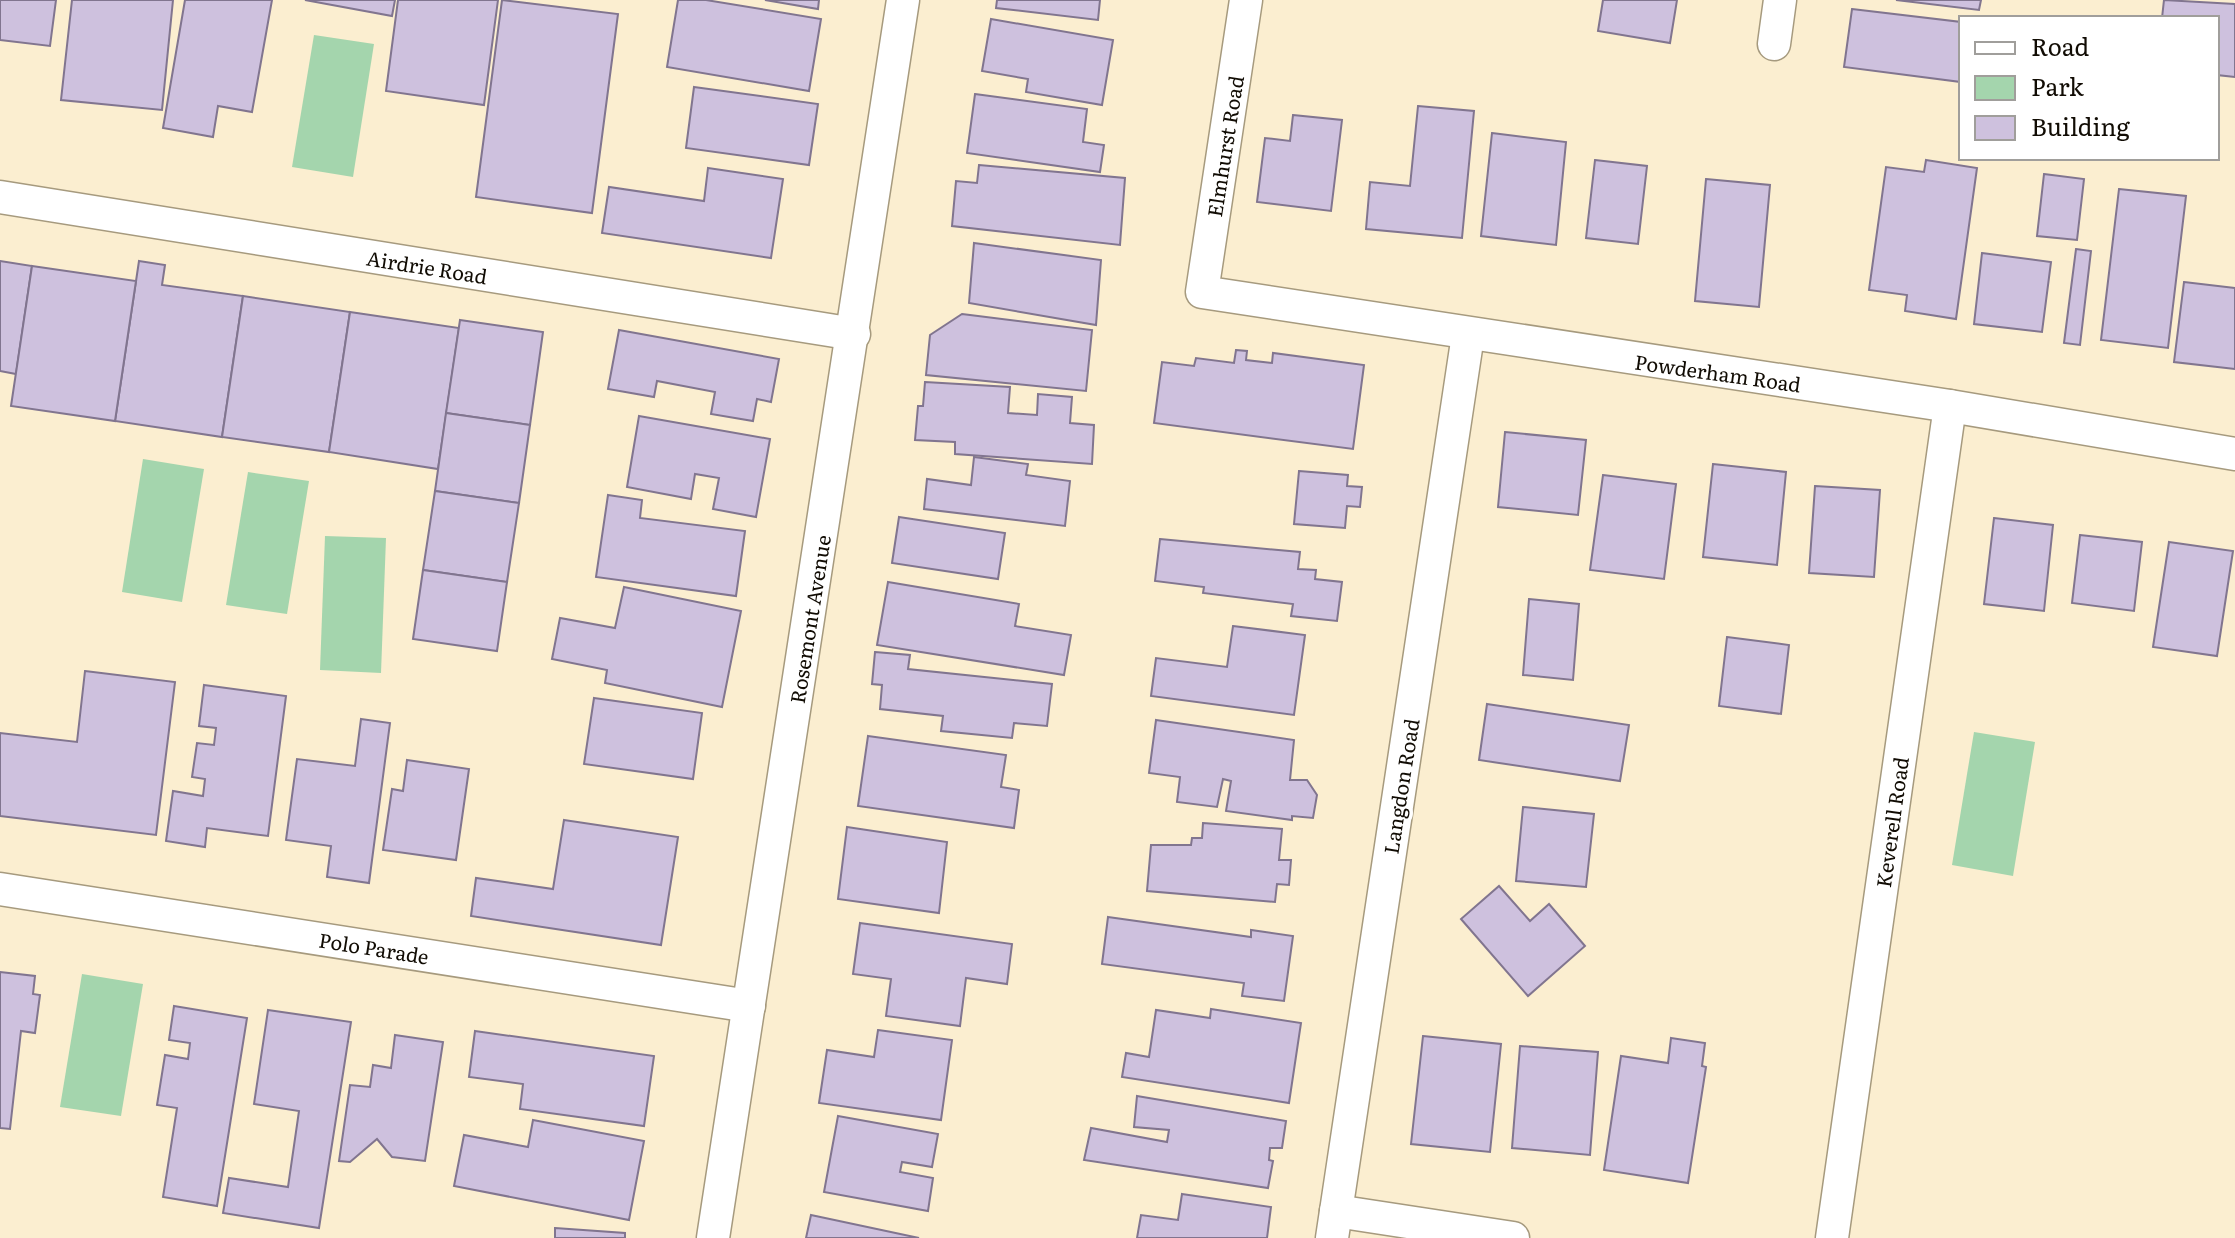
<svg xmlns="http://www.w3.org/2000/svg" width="2235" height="1238" viewBox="0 0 2235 1238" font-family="Literata,serif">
	<rect width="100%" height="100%" fill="#fbeed0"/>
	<!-- green -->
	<g fill="#a4d5ad">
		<polygon points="314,35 374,44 353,177 292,167"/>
		<polygon points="143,459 204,469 182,602 122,592"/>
		<polygon points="248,472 309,481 287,614 226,605"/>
		<polygon points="325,536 386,538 381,673 320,670"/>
		<polygon points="1974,732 2035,742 2013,876 1952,865"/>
		<polygon points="82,974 143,984 121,1116 60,1107"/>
	</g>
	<!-- building -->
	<g fill="#cec1de" stroke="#81758f" stroke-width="2">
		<polygon points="0,0 56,0 50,46 0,40"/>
		<polygon points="72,0 173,0 162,110 61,100"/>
		<polygon points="185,0 272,0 252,112 218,106 213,137 163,128"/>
		<polygon points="305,0 395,0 392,16"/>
		<polygon points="398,0 498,0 484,105 386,91"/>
		<polygon points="502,0 618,14 592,213 476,197"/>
		<polygon points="678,0 706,0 821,19 809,91 667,67"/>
		<polygon points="765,0 819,0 818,9"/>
		<polygon points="997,0 1100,0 1098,20 996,8"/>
		<polygon points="1603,0 1677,0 1670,43 1598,31"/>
		<polygon points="1896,0 1981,0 1979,10"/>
		<polygon points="2164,0 2235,4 2235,77 2217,75 2217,18 2162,18"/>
		<polygon points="1852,9 1961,22 1961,82 1844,67"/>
		<polygon points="991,19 1113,40 1102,105 1026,92 1028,79 982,71"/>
		<polygon points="694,87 818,104 809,165 686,148"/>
		<polygon points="975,94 1087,109 1083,142 1104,145 1100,172 967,153"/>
		<polygon points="1418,106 1474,111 1462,238 1366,229 1370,182 1410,186"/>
		<polygon points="1293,115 1342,120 1331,211 1257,202 1265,138 1290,141"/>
		<polygon points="1492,133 1566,142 1556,245 1481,236"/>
		<polygon points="1595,160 1647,166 1638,244 1586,238"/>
		<polygon points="1926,160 1977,168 1956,319 1905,311 1907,295 1869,290 1886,167 1924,172"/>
		<polygon points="979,165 1125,178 1120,245 952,226 956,181 977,183"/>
		<polygon points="708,168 783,179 771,258 602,233 609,187 704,201"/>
		<polygon points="2044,174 2084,179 2077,240 2037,236"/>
		<polygon points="1706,179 1770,185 1759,307 1695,301"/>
		<polygon points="2119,189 2186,196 2168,348 2101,340"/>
		<polygon points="974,243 1101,260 1096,325 969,303"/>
		<polygon points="2076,249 2091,251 2080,345 2064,343"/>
		<polygon points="1982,253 2051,262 2042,332 1974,324"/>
		<polygon points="0,261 32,266 16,374 0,371"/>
		<polygon points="139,261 165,265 162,285 243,296 222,437 115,421"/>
		<polygon points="32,266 136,281 115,421 11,406"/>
		<polygon points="2184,282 2235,288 2235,369 2174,362"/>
		<polygon points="243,296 350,312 329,452 222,437"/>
		<polygon points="350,312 459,328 438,469 329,452"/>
		<polygon points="962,314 1092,330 1086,391 926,375 930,335"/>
		<polygon points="460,320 543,332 530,425 446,413"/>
		<polygon points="619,330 779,359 771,402 757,399 753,421 711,414 715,392 657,381 654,397 608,389"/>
		<polygon points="1236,350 1247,351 1246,360 1272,363 1273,353 1364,365 1353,449 1154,423 1162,362 1194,366 1196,358 1234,363"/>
		<polygon points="925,382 1010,387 1008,413 1037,415 1038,394 1072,397 1070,423 1094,425 1092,464 955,454 955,442 915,440 918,406 923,406"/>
		<polygon points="446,413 530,425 519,503 435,491"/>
		<polygon points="639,416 770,439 756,517 713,509 719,478 695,474 691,499 627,487"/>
		<polygon points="1505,432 1586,440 1578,515 1498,507"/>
		<polygon points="974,457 1028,464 1026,475 1070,481 1065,526 924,509 927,479 971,485"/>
		<polygon points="1713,464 1786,472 1777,565 1703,557"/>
		<polygon points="1299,471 1348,475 1347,486 1362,487 1360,507 1347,506 1345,528 1294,524"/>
		<polygon points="1603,475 1676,484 1664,579 1590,570"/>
		<polygon points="1815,486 1880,490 1874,577 1809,573"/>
		<polygon points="435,491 519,503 507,582 423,570"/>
		<polygon points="608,495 642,500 640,518 745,531 736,596 596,577"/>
		<polygon points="899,517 1005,533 998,579 892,563"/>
		<polygon points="1994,518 2053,525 2044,611 1984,604"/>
		<polygon points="2080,535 2142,542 2134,611 2072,603"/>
		<polygon points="1160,539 1300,552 1298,569 1316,570 1315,579 1342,582 1337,621 1291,616 1293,604 1203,593 1204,587 1155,581"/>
		<polygon points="2169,542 2233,551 2217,656 2153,647"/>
		<polygon points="423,570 507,582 497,651 413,639"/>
		<polygon points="888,582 1019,604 1015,626 1071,635 1064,675 877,645"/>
		<polygon points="624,587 741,611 722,707 605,683 607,670 552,659 560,618 615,628"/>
		<polygon points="1529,599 1579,604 1573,680 1523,675"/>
		<polygon points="1233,626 1305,635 1294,715 1151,696 1156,658 1227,667"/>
		<polygon points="1727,637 1789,645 1781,714 1719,706"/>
		<polygon points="875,652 910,655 908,669 1052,684 1047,726 1014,723 1012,738 941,731 943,716 880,709 882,685 872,684"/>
		<polygon points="85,671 175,682 156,835 0,816 0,733 77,742"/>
		<polygon points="204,685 286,696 268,836 207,828 205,847 166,841 173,791 203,796 205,779 192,777 197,743 214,745 216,728 199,726"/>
		<polygon points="594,698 702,713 693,779 584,764"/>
		<polygon points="1487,704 1629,725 1620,781 1479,760"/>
		<polygon points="361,719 390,723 369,883 327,877 331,846 286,840 297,759 355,766"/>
		<polygon points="1156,720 1294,740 1290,780 1307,780 1317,795 1313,818 1292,816 1292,820 1226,811 1231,781 1223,779 1217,807 1177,802 1180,777 1149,773"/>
		<polygon points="868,736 1006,755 1001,787 1019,790 1014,828 858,806"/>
		<polygon points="407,760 469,769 456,860 383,850 392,789 403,791"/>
		<polygon points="1523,807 1594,814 1586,887 1516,881"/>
		<polygon points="564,820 678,837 661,945 471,916 476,878 553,889"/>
		<polygon points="1203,823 1282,829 1279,860 1291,860 1289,885 1277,884 1275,902 1147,891 1151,845 1191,845 1192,838 1202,838"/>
		<polygon points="847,827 947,842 939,913 838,899"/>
		<polygon points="1499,886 1530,921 1549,904 1585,946 1528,996 1461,919"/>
		<polygon points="1108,917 1251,937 1251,930 1293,936 1284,1001 1242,996 1244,983 1102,964"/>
		<polygon points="860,923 1012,944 1007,984 966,978 960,1026 886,1016 891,979 853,974"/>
		<polygon points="0,972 35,976 33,994 40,995 35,1033 21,1031 10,1129 0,1128"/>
		<polygon points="174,1006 247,1018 217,1206 163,1197 177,1108 157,1105 165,1055 188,1059 190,1043 169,1040"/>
		<polygon points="1211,1009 1301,1023 1289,1103 1122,1077 1126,1053 1149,1057 1156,1010 1210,1018"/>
		<polygon points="268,1010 351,1022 319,1228 223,1213 229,1178 288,1187 299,1111 254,1104"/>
		<polygon points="878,1030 952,1040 941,1120 819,1103 827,1050 874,1057"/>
		<polygon points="475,1031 654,1056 644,1126 520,1109 523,1084 469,1077"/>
		<polygon points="395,1035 443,1042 425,1161 392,1157 377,1139 350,1162 339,1161 350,1085 370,1087 373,1065 391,1068"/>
		<polygon points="1423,1036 1501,1044 1490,1152 1411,1144"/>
		<polygon points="1671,1038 1705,1043 1702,1066 1706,1067 1688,1183 1604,1170 1621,1056 1668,1063"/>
		<polygon points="1520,1046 1598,1052 1590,1155 1512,1148"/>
		<polygon points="1137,1096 1286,1121 1282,1148 1270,1148 1269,1160 1273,1161 1268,1188 1084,1160 1091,1128 1167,1142 1169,1130 1134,1127"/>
		<polygon points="838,1116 938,1134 932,1167 902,1162 900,1172 933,1178 928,1211 824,1192"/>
		<polygon points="533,1120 644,1141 629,1220 454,1186 464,1135 528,1147"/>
		<polygon points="1182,1194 1271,1207 1267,1238 1137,1238 1141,1215 1178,1220"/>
		<polygon points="811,1215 919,1238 806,1238"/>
		<polygon points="555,1228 625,1233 625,1238 555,1238"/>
	</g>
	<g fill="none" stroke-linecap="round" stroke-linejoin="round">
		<defs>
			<g id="street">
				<polyline points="1246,0 1202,292 1950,406 2235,454"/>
				<polyline points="1774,44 1780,0"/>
				<polyline points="0,197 854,334"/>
				<polyline points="0,889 749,1006"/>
				<polyline points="1336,1211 1513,1238"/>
				<polyline points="713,1238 903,0"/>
				<polyline points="1332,1238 1468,335"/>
				<polyline points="1832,1238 1950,406"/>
			</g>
		</defs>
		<!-- street casing -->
		<use href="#street" stroke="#a69a7e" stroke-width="35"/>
		<!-- street -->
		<use href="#street" stroke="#fff" stroke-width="32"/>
	</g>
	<g text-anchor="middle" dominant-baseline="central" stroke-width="7" stroke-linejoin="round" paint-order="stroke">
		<!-- street labels -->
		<g font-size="20" fill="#110c04" stroke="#fff">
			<text transform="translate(1224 146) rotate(-81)">Elmhurst Road</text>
			<text transform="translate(427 266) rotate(9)">Airdrie Road</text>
			<text transform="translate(1718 372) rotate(8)">Powderham Road</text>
			<text transform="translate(809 619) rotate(-81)">Rosemont Avenue</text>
			<text transform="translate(1400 786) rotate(-81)">Langdon Road</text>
			<text transform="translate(1891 822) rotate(-82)">Keverell Road</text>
			<text transform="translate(374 947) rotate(9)">Polo Parade</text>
		</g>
	</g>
	<!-- legend -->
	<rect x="1959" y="16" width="260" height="144" fill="#ffffff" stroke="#a09e9b" stroke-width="2"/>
	<rect x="1975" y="42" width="40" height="12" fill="#ffffff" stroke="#a09e9b" stroke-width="2"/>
	<text x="2031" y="56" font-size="24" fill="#110c04">Road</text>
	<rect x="1975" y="76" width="40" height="24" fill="#a4d5ad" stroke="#a09e9b" stroke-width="2"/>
	<text x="2031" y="96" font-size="24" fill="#110c04">Park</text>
	<rect x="1975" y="116" width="40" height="24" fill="#cec1de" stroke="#a09e9b" stroke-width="2"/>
	<text x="2031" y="136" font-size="24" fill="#110c04">Building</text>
</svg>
